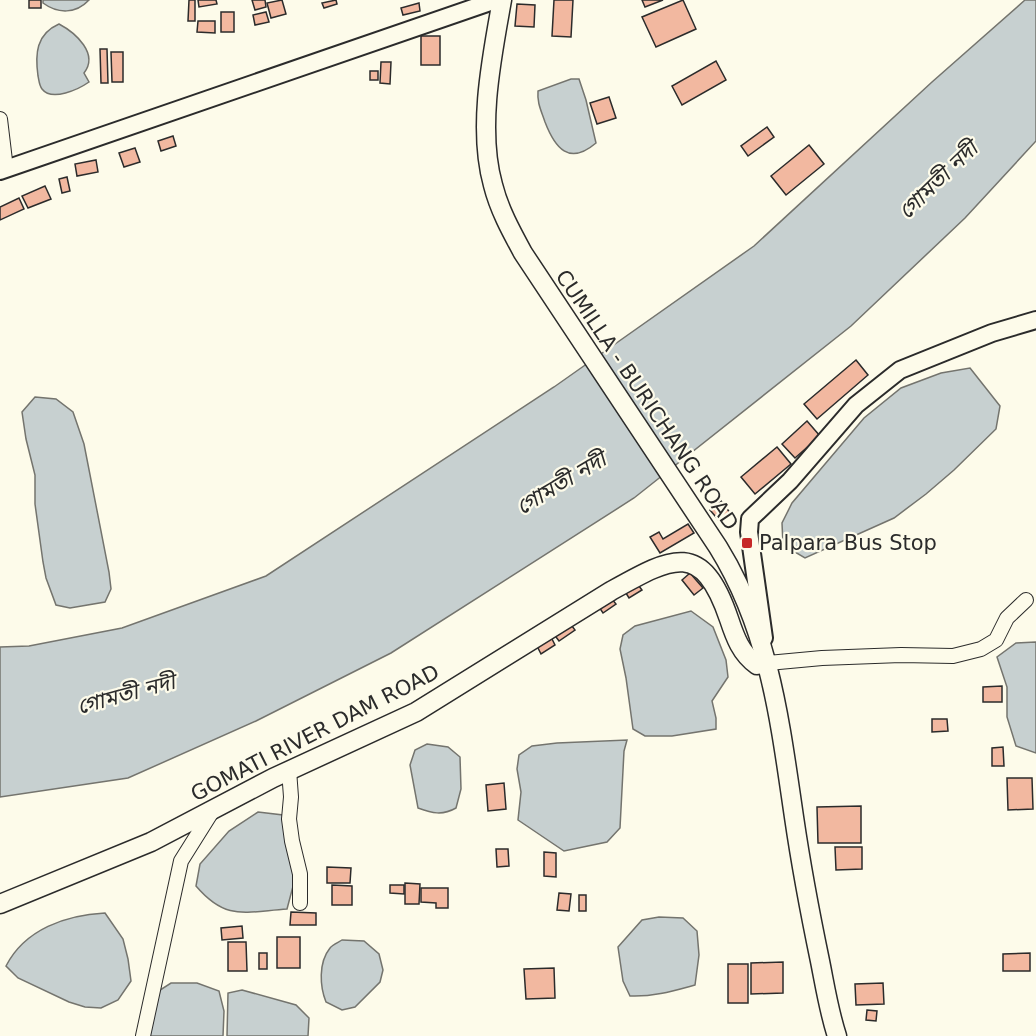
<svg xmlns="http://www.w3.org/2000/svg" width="1036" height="1036" viewBox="0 0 1036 1036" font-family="'DejaVu Sans','Noto Sans Bengali',sans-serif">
	<rect width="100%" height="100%" fill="#fdfbea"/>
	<!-- water -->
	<g fill="#c7d0d0" stroke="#74746e" stroke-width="1.5">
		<path d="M 43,0 L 89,0 C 76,14 58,14 43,3 Z"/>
		<polygon points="1025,0 1036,0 1036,141 965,218 851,326 634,498 391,653 256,721 128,778 0,797 0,647 29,646 122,628 266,576 554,387 754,246 932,82"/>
		<path d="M 59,24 C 76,33 99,54 84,73 L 89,82 C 79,89 52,102 42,89 C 39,85 39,80 38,76 C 35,54 36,34 59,24 Z"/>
		<path d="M 571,79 L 579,79 L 586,100 L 596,143 C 569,166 555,148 545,122 C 541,110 537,103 538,91 Z"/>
		<polygon points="970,368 1000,406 996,429 954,470 926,494 894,518 805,558 783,545 782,523 792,503 864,418 901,388 941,373"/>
		<polygon points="35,397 56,399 73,412 84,444 109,572 111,589 105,602 70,608 56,605 46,578 43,562 35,504 35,475 26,439 22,412"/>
		<polygon points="691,611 713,627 726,660 728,677 712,701 716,718 716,729 672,736 645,736 633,729 626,678 620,649 623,635 635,626"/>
		<polygon points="1036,642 1036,753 1016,746 1007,717 1007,687 997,657 1016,643"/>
		<polygon points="627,740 624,751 620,828 607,842 564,851 518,820 521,792 517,769 519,755 532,746 557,743"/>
		<path d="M 427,744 L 448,747 L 460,757 L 461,789 L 456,808 C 442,816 432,813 418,808 L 410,765 L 415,750 Z"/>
		<path d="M 258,812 L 283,815 L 296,875 L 287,909 C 244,912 226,921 196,886 L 200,864 L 229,831 Z"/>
		<path d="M 105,913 L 123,939 L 128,959 L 131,981 L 118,1000 L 101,1008 L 85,1007 L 69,1002 L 18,978 L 6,966 C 25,929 66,915 105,913 Z"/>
		<path d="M 659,917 L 683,918 L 697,931 L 699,955 L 695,985 C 673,991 653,997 630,996 L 623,981 L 618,947 L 642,920 Z"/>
		<path d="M 342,940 L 364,941 L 379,954 L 383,970 L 380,982 L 355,1007 L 342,1010 L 326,1002 C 320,987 318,963 330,948 C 332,945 339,942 342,940 Z"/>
		<polygon points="171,983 197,983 219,991 224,1011 223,1036 147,1036 157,992"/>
		<polygon points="242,990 296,1005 309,1018 308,1036 227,1036 228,993"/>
	</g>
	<!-- building -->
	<g fill="#f2b8a0" stroke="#2b2b2b" stroke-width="1.5">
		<rect x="29" y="0" width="12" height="8"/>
		<polygon points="189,0 195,0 195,21 188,21"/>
		<polygon points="198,0 216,0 217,4 199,7"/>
		<polygon points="252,0 265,0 266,7 255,10"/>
		<polygon points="282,0 286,14 271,18 267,3"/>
		<polygon points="336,0 337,4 324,8 322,3"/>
		<polygon points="554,0 573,0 571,37 552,36"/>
		<polygon points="642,0 663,0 645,7"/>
		<polygon points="683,0 696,29 656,47 642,17"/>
		<polygon points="419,3 420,11 403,15 401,8"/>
		<polygon points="517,4 535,5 534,27 515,26"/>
		<rect x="221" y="12" width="13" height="20"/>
		<polygon points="266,12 269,22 255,25 253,15"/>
		<polygon points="198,21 215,21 215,33 197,32"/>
		<rect x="421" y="36" width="19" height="29"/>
		<polygon points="100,49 107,49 108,83 101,83"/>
		<polygon points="111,52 123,52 123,82 112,82"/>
		<polygon points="716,61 726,80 682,105 672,86"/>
		<polygon points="381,62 391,62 390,84 380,83"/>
		<rect x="370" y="71" width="8" height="9"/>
		<polygon points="609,97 616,118 597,124 590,103"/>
		<polygon points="767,127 774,137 748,156 741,146"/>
		<polygon points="173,136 176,146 161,151 158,141"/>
		<polygon points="809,145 824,164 786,195 771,176"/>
		<polygon points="135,148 140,162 124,167 119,153"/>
		<polygon points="96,160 98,172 77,176 75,164"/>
		<polygon points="67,177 70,191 62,193 59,179"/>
		<polygon points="45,186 51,199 28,208 22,196"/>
		<polygon points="19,198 24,209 0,220 0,207"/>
		<polygon points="856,360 868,375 817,419 804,404"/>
		<polygon points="807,421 820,436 795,458 782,444"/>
		<polygon points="777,447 791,464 755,494 741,477"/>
		<polygon points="721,501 731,514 721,523 710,510"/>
		<polygon points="688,524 694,533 660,553 650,537 659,532 663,539"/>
		<polygon points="690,573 703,588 694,595 682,580"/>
		<polygon points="636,582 642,590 629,598 624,590"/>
		<polygon points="611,598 616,604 603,613 599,607"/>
		<polygon points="569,622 575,630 559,641 553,633"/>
		<polygon points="551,637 555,645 541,654 537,646"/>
		<polygon points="1002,686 1002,702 983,702 983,687"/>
		<polygon points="932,719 947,719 948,731 932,732"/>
		<polygon points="1003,747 1004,766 992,766 992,748"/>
		<polygon points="1007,778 1032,778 1033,809 1008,810"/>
		<polygon points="504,783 506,809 488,811 486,785"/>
		<polygon points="861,806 861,843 818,843 817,807"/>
		<polygon points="835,847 862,847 862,869 836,870"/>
		<polygon points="496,849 508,849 509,866 497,867"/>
		<polygon points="544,852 556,853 556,877 544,876"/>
		<polygon points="327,867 351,868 350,883 327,883"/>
		<polygon points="405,883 420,884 419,904 405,904"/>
		<polygon points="332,885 352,886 352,905 332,905"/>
		<polygon points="390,885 404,885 404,894 390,893"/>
		<polygon points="421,888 448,888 448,908 436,908 436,903 421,902"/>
		<polygon points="559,893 571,894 569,911 557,910"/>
		<rect x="579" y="895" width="7" height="16"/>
		<polygon points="291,912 316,913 316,925 290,925"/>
		<polygon points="242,926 243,938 222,940 221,928"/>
		<rect x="277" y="937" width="23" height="31"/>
		<polygon points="228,942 246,942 247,971 228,971"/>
		<rect x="259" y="953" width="8" height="16"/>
		<polygon points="1030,953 1030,971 1003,971 1003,954"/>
		<polygon points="783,962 783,993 751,994 751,963"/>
		<rect x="728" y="964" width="20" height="39"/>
		<polygon points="554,968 555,998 526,999 524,969"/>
		<polygon points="883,983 884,1004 856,1005 855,984"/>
		<polygon points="867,1010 877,1011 876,1021 866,1020"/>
	</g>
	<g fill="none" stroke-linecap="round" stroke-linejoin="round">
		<defs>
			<g id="minor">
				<polyline points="0,119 6,169"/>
				<polyline points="768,663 822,658 901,655 953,656 981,649 996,640 1007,618 1026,600"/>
				<polyline points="289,770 291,797 289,819 292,841 300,874 300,903"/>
				<polyline points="143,1036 181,861 213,810"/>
			</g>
			<g id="tertiary">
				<polyline points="0,171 496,0"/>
				<polyline points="764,638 749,532 750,519 790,481 856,405 900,370 992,333 1036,320"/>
			</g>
			<g id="secondary">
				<path d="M 502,0 C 492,56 477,128 493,185 C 499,209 511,231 523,253 L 718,547 C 770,631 780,722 794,817 C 801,865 810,913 820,961 C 825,986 829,1012 837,1036"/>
				<path d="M 0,904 L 151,842 L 273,778 L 416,712 L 611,591 C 672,557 702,539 729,619 C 735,637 741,654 757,665 L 768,663"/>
			</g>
		</defs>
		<!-- minor casing -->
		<use href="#minor" stroke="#2b2b2b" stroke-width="16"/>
		<!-- tertiary casing -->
		<use href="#tertiary" stroke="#2b2b2b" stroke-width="20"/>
		<!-- secondary casing -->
		<use href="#secondary" stroke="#2b2b2b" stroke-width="21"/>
		<!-- minor -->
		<use href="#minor" stroke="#fdfbea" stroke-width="14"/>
		<!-- tertiary -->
		<use href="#tertiary" stroke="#fdfbea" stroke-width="16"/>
		<!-- secondary -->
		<use href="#secondary" stroke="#fdfbea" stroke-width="18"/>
	</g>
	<!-- markers -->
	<rect fill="#c62828" stroke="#fdfbea" stroke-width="2" x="741" y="537" width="12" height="12" rx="3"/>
	<g text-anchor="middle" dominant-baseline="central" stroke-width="4.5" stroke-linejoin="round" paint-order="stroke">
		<!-- street labels -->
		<g font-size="21" fill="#2b2b2b" stroke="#fdfbea">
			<text transform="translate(647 400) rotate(56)">CUMILLA - BURICHANG ROAD</text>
			<text transform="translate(315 733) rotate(-27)">GOMATI RIVER DAM ROAD</text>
		</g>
		<!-- poi labels -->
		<g font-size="21" fill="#2b2b2b" stroke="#fdfbea" text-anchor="start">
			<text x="759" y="543">Palpara Bus Stop</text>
		</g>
		<!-- water labels -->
		<g font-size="22" font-style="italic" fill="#2b2b2b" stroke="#fdfbea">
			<text transform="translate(938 180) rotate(-44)">গোমতী নদী</text>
			<text transform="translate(561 483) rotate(-31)">গোমতী নদী</text>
			<text transform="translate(126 694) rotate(-15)">গোমতী নদী</text>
		</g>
	</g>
</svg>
